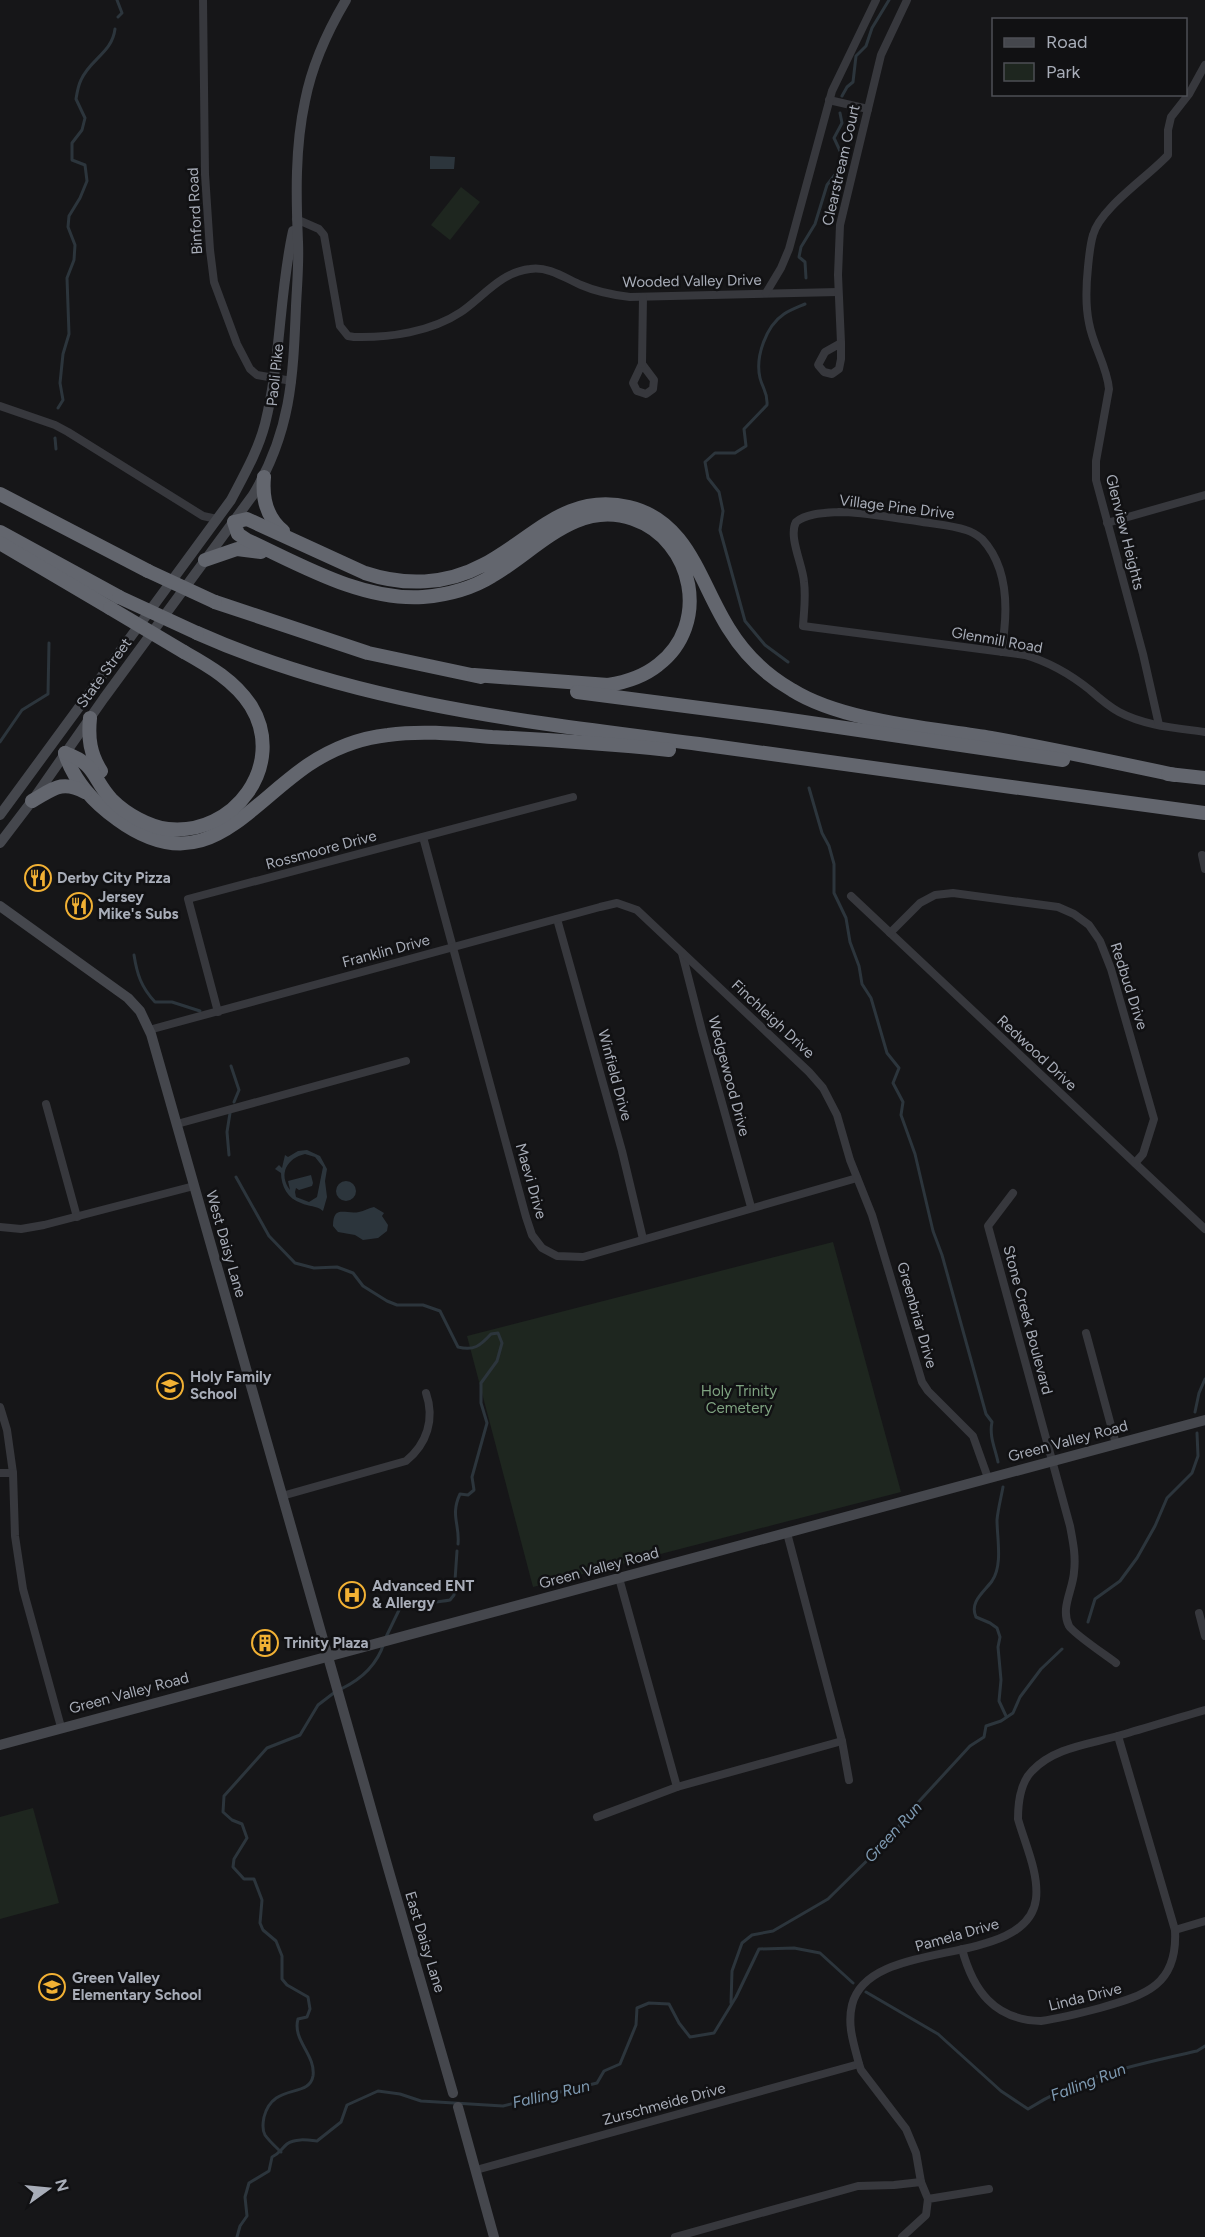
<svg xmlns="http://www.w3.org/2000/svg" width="1205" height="2237" viewBox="0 0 1205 2237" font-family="Figtree,sans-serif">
	<rect width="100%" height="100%" fill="#161618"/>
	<!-- green -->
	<g fill="#1e261f">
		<polygon points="461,187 480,202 450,240 431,225"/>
		<polygon points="833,1242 901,1492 533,1587 467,1336"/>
		<polygon points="33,1808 59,1903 0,1919 0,1817"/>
	</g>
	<!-- water -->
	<g fill="#2c353c" fill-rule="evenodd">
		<polygon points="430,156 455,157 454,169 430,169"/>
		<path d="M 307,1150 L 320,1156 L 327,1169 L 325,1181 L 327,1197 L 323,1211 C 316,1205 309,1207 301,1203 C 288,1199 281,1186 281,1173 L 275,1169 L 279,1165 L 282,1168 L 285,1155 L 288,1157 L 298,1151 ZM 305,1154 L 315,1157 L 323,1167 L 317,1197 L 309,1202 L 296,1197 L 295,1192 L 296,1188 L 299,1190 L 312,1186 L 313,1183 L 311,1175 L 288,1181 L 290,1190 C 278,1174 287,1158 305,1154 Z"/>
		<circle cx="346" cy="1191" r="10"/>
		<path d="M 374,1207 L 384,1213 L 382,1216 L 388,1225 L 387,1231 L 378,1238 L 363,1240 L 355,1235 L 338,1232 L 333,1226 C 333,1204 346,1215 359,1212 C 364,1211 369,1208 374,1207 Z"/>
	</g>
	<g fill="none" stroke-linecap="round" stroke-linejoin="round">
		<!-- stream -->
		<g stroke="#2c353c" stroke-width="3">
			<polyline points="117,0 122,13 118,17"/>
			<polyline points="842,96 847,87 853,82 856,56 866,46 872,28 889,0"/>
			<polyline points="806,278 805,262 799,257 801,247 815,224 827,185 841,167 841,153 834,138 842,123 840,113"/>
			<path d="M 58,408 L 63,400 L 60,383 L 63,354 L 69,334 L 67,278 L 74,260 L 75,245 L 68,227 L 69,216 L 80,198 L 87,181 L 85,165 L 72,160 L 72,143 L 82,130 L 85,118 L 76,99 C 77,93 78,86 81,80 C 90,59 112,53 115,29"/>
			<polyline points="55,438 56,449"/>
			<path d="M 788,662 L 765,645 L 745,621 L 720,530 L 723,511 L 719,492 L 708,478 L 705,462 L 715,453 L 735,453 L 746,446 L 744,429 L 767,405 C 768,392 763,390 760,378 C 755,357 766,326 784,314 C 790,310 798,307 805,304"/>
			<polyline points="0,742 22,710 48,694 49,643"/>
			<path d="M 809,788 L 822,833 L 829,846 L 834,864 L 834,893 L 846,918 L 850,942 L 859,966 L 862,984 L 871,998 L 887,1053 L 899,1068 L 893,1083 L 903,1102 L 901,1115 L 915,1154 L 933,1231 L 942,1255 L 986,1414 L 992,1422 C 989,1436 995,1448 998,1462"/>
			<path d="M 134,955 C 137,974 141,987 155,1002 L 172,1002 L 200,1011"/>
			<polyline points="231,1066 239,1090 234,1102"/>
			<polyline points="229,1155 227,1132 230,1113"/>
			<path d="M 236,1177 L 269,1236 L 295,1263 L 314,1268 L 337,1267 L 353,1273 L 363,1286 L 387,1301 L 397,1305 L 423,1305 L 440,1311 L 458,1347 C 474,1351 480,1346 491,1334 L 498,1333 L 502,1343 L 497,1361 L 481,1383 L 481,1403 L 487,1423 L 472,1477 L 474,1490 L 468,1495 L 460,1494 C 450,1515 460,1525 458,1544"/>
			<polyline points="1195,1412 1199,1393 1205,1379"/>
			<path d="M 1003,1487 C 1001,1498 998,1509 997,1520 C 997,1538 1003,1565 992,1581 C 984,1592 969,1602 976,1617 L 990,1623 L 997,1628 L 1000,1637 L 998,1647 L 1001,1680 L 999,1701 L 1006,1716"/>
			<polyline points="1088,1622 1095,1599 1120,1581 1137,1558 1155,1526 1167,1498 1192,1473 1198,1456 1197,1433"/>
			<path d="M 386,1637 L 400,1608 C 417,1604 433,1603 450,1600 L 454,1595 L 457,1551"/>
			<path d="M 341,1689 C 362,1679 377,1665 384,1643"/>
			<path d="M 866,1992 L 938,2034 L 1001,2091 L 1028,2109 C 1082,2075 1135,2065 1197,2051 L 1205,2046"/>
			<polyline points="731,2003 732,1971 742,1943 752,1935 773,1931 828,1899 889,1839 912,1809 970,1746 984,1737 986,1726 1001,1721 1013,1713 1020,1697 1041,1669 1062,1649"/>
			<path d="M 281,2152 C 276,2147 269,2141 265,2135 C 262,2130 263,2122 264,2117 C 273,2082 309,2099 313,2076 C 316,2055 292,2040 298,2019 L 307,2017 L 310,2009 L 308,1997 L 287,1985 L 282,1979 L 282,1956 L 276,1941 L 263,1930 L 260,1923 L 262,1900 L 254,1879 L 244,1879 L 233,1867 L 234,1859 L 247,1838 L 242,1824 L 232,1820 L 223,1812 L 224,1796 L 267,1748 L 300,1735 L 318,1705 L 335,1692"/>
			<path d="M 237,2237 L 240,2226 L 247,2216 L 245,2197 L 249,2183 L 269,2171 L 272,2157 C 280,2153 281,2149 287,2144 C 295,2138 308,2140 317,2141 L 341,2122 L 347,2105 L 378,2091 L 400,2094 L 421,2101 L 503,2106 L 597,2083 L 604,2071 L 620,2064 L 636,2025 L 637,2008 L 649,2003 L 669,2004 L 679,2023 L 690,2037 L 714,2033 L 736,1997 L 759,1949 L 794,1948 L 820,1953 L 853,1983"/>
		</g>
		<!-- street -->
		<g stroke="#37383d" stroke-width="8">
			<polyline points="203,0 205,174 210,250 214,282 237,344 250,369 257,375 292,381"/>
			<polyline points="829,100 868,109"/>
			<path d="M 296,219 L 319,229 L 324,235 L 340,326 L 348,336 L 354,337 C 389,338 431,332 461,312 C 483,297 501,272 530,269 C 548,266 565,278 581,285 C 597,292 613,295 630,297 L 838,292"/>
			<polyline points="766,293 781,268 789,249 832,91 876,0"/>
			<polyline points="841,343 838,275 840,225 881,55 907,0"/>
			<polygon points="841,343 841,359 839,369 832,374 824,372 818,365 825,352"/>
			<polygon points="642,364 654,380 653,389 646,394 637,391 633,383"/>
			<polyline points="642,364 643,297"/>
			<polyline points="0,406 55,425 68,432 203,516 217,519"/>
			<polyline points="1107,523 1205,495"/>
			<path d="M 1001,652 C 1008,615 1010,569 982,539 C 977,535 973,532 966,530 C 951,525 933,524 917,521 C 891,518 865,512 839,512 C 825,513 807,513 796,522 C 788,537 803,565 804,582 C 806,597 804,611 803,626 L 1025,655 C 1049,662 1070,674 1090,690 C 1099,698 1108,706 1119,712 C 1145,726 1177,728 1205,732"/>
			<path d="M 1159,725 L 1143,654 L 1096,480 L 1096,461 L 1109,389 C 1107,366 1093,346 1089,323 C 1085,304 1086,286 1088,267 C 1089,257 1090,245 1093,235 C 1100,208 1149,176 1168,155 L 1168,130 L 1171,117 L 1189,94 L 1205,65"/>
			<polyline points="423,837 526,1217 532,1235 542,1248 557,1256 583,1257 857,1178"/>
			<polyline points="1202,855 1205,869"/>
			<polyline points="851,896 1205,1229"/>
			<polyline points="557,919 622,1151 643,1239"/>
			<polyline points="890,933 920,903 935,895 953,893 1058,907 1074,914 1089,925 1100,941 1111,969 1154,1119 1143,1154 1135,1163"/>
			<polyline points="682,953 702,1031 751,1207"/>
			<polyline points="218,1012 188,899 573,797"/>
			<polyline points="149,1030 600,907 617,903 637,910 809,1072 823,1088 837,1115 850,1160 872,1215 922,1382 928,1391 973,1436 988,1478"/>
			<polyline points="46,1104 77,1217"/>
			<polyline points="177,1124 406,1061"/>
			<path d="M 1013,1193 L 988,1226 L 1070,1526 C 1073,1542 1076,1556 1074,1572 C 1073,1590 1060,1608 1069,1626 C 1074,1634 1107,1656 1116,1663"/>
			<polyline points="0,1227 21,1229 44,1225 194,1186"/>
			<polyline points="1086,1333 1116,1444"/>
			<polyline points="0,1407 7,1430 13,1473 0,1473"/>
			<polyline points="13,1473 15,1536 23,1589 61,1727"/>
			<path d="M 282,1496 L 406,1461 C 427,1444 435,1419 426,1393"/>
			<polyline points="787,1533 842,1741 849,1780"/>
			<polyline points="619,1578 677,1787"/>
			<polyline points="1199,1613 1205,1636"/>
			<polyline points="1118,1736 1175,1930"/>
			<polyline points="597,1817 677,1787 842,1741"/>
			<path d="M 962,1949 C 973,1990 994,2020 1041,2021 C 1061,2018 1081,2013 1100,2008 C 1146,1995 1178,1985 1175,1930 L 1205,1921"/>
			<polyline points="476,2170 859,2064"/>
			<path d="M 928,2199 L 921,2182 L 916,2153 L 906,2129 L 861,2070 L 859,2064 C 854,2044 847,2026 852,2005 C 869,1935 1027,1970 1036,1899 C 1039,1873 1025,1844 1018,1819 C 1018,1802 1020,1783 1032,1771 C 1054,1747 1091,1744 1121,1735 C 1149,1727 1177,1718 1205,1710"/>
			<polyline points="675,2237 858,2186 894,2185 921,2182"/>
			<polyline points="902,2237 926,2215 928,2199 989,2189"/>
		</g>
		<!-- secondary -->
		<g stroke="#45474d" stroke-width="10">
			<path d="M 0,815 L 231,500 C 244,475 258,451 265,424 C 281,360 279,294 293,231"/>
			<path d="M 0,843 L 32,801 L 104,698 L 253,495 C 291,431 293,379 296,306 C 297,285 299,264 298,242 C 296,196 295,147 305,101 C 312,65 327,32 346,0"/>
			<polyline points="0,906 128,998 140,1011 151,1034 388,1868 453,2093"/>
			<polyline points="0,1745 1205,1420"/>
			<polyline points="458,2107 494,2237"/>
		</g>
		<!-- highway -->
		<g stroke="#63666e" stroke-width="14">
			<path d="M 264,477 C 262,498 266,517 283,531"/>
			<polyline points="0,494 148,571"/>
			<polyline points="0,532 119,597"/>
			<polyline points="0,543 110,608"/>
			<polyline points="205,560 237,549 261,552"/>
			<polyline points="215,602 368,653 481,677"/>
			<path d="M 197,633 C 356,704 528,722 699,744 C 868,767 1036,791 1205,813"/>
			<path d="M 474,675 L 608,685 C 627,682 643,677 658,665 C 711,625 694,540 633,519 C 576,499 536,551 492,576 C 471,589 447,595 423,597 C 362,601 301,565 247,540 L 238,534 L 234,522 L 247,519 L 365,573 C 404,586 446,585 483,565 C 533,539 566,492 629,507 C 689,521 700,584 729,629 C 745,655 766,675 792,690 C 843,722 932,728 991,738 C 1053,749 1114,762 1175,775"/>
			<polyline points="577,692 770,717 1063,760"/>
			<path d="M 90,718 C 88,738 90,754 101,771"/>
			<path d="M 65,753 C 73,780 94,803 117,819 C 203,882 244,809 308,765 C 332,749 360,738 388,735 C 423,730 458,734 492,737 C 551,740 610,744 669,750"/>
			<path d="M 65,753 C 97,764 92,779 112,800 C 126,814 149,827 168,829 C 234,836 287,765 251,706 C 235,681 209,666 184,652"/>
			<polyline points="1168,774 1205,778"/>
			<path d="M 32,801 C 52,790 61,779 85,792"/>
		</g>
		<!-- highway-bridge -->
		<g stroke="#63666e" stroke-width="14">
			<polyline points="148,571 215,602"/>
			<polyline points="119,597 197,633"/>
			<polyline points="110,608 184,652"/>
		</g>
	</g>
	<!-- icons -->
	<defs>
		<symbol id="restaurant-ring" viewBox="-11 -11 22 22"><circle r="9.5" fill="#111113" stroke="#f2b134" stroke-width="1.5"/><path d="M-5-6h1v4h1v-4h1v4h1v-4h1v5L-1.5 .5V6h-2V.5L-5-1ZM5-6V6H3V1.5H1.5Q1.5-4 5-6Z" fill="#f2b134"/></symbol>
		<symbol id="school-ring" viewBox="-11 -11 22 22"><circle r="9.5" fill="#111113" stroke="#f2b134" stroke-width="1.5"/><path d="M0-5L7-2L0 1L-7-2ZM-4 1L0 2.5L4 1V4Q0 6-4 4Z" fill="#f2b134"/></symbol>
		<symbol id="hospital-ring" viewBox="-11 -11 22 22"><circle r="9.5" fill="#111113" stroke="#f2b134" stroke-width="1.5"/><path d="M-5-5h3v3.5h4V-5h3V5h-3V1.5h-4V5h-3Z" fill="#f2b134"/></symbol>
		<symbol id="building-ring" viewBox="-11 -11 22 22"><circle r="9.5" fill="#111113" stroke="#f2b134" stroke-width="1.5"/><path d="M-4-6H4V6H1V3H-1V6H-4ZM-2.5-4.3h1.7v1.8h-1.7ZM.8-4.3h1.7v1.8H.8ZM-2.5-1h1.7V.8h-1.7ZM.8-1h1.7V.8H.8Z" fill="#f2b134"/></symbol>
	</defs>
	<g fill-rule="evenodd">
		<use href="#restaurant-ring" x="23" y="863" width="30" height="30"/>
		<use href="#restaurant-ring" x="64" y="891" width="30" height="30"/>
		<use href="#school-ring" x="155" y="1371" width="30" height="30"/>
		<use href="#hospital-ring" x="337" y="1580" width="30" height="30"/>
		<use href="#building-ring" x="250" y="1628" width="30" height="30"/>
		<use href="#school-ring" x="37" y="1972" width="30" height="30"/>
	</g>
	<g text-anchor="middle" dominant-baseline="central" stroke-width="5" stroke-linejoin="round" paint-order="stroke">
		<!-- street labels -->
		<g font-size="15" fill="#a8adb8" stroke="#111113">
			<text transform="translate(841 165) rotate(-77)">Clearstream Court</text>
			<text transform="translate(195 211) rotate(-93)">Binford Road</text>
			<text transform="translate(692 281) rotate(-1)">Wooded Valley Drive</text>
			<text transform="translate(275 375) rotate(-84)">Paoli Pike</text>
			<text transform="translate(897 507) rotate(7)">Village Pine Drive</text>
			<text transform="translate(1125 532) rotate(76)">Glenview Heights</text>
			<text transform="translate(997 640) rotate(10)">Glenmill Road</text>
			<text transform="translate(104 673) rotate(-54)">State Street</text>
			<text transform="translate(321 850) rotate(-15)">Rossmoore Drive</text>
			<text transform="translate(386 951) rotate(-15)">Franklin Drive</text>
			<text transform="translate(1129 986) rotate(72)">Redbud Drive</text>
			<text transform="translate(773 1019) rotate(43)">Finchleigh Drive</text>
			<text transform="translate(1037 1053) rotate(43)">Redwood Drive</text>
			<text transform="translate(615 1075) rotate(75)">Winfield Drive</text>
			<text transform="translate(729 1076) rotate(75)">Wedgewood Drive</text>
			<text transform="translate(531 1181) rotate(74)">Maevi Drive</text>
			<text transform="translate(226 1244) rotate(74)">West Daisy Lane</text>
			<text transform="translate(917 1315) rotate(74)">Greenbriar Drive</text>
			<text transform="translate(1028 1320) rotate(75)">Stone Creek Boulevard</text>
			<text transform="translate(1068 1441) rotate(-15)">Green Valley Road</text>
			<text transform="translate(599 1568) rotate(-15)">Green Valley Road</text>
			<text transform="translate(129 1693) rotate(-15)">Green Valley Road</text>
			<text transform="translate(957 1935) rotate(-16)">Pamela Drive</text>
			<text transform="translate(425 1942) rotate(73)">East Daisy Lane</text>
			<text transform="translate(1085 1997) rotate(-14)">Linda Drive</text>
			<text transform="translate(664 2104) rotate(-15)">Zurschmeide Drive</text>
		</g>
		<!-- poi labels -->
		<g font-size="15" font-weight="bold" fill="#a8adb8" stroke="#111113" text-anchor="start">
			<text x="57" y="878">Derby City Pizza</text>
			<text x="98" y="897">Jersey<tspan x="98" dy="17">Mike's Subs</tspan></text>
			<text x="190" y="1377">Holy Family<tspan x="190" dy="17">School</tspan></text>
			<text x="372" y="1586">Advanced ENT<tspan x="372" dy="17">&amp; Allergy</tspan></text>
			<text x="284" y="1643">Trinity Plaza</text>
			<text x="72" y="1978">Green Valley<tspan x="72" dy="17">Elementary School</tspan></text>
		</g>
		<!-- park labels -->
		<g font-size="15" fill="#7fa381" stroke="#111113">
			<text x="739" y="1391">Holy Trinity<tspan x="739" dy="17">Cemetery</tspan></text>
		</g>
		<!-- water labels -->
		<g font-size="16" font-style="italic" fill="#7f9bb3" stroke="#111113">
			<text transform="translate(893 1832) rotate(-47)">Green Run</text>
			<text transform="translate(1088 2082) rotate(-21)">Falling Run</text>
			<text transform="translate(551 2094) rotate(-13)">Falling Run</text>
		</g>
	</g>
	<!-- legend -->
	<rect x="992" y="18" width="195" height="78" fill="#111113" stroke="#4d4f55" stroke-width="1.5"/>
	<rect x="1004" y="38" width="30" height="9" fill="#45474d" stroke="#4d4f55" stroke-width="1.5"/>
	<text x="1046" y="48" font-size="18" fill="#a8adb8">Road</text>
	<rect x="1004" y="63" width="30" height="18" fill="#1e261f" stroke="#4d4f55" stroke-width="1.5"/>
	<text x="1046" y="78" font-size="18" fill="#a8adb8">Park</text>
	<!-- north arrow -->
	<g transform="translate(48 2189) rotate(75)" stroke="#111113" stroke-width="4.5" paint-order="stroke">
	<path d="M0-4.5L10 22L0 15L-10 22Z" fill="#a8adb8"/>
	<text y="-9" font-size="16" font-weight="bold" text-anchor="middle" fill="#a8adb8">N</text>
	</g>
</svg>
